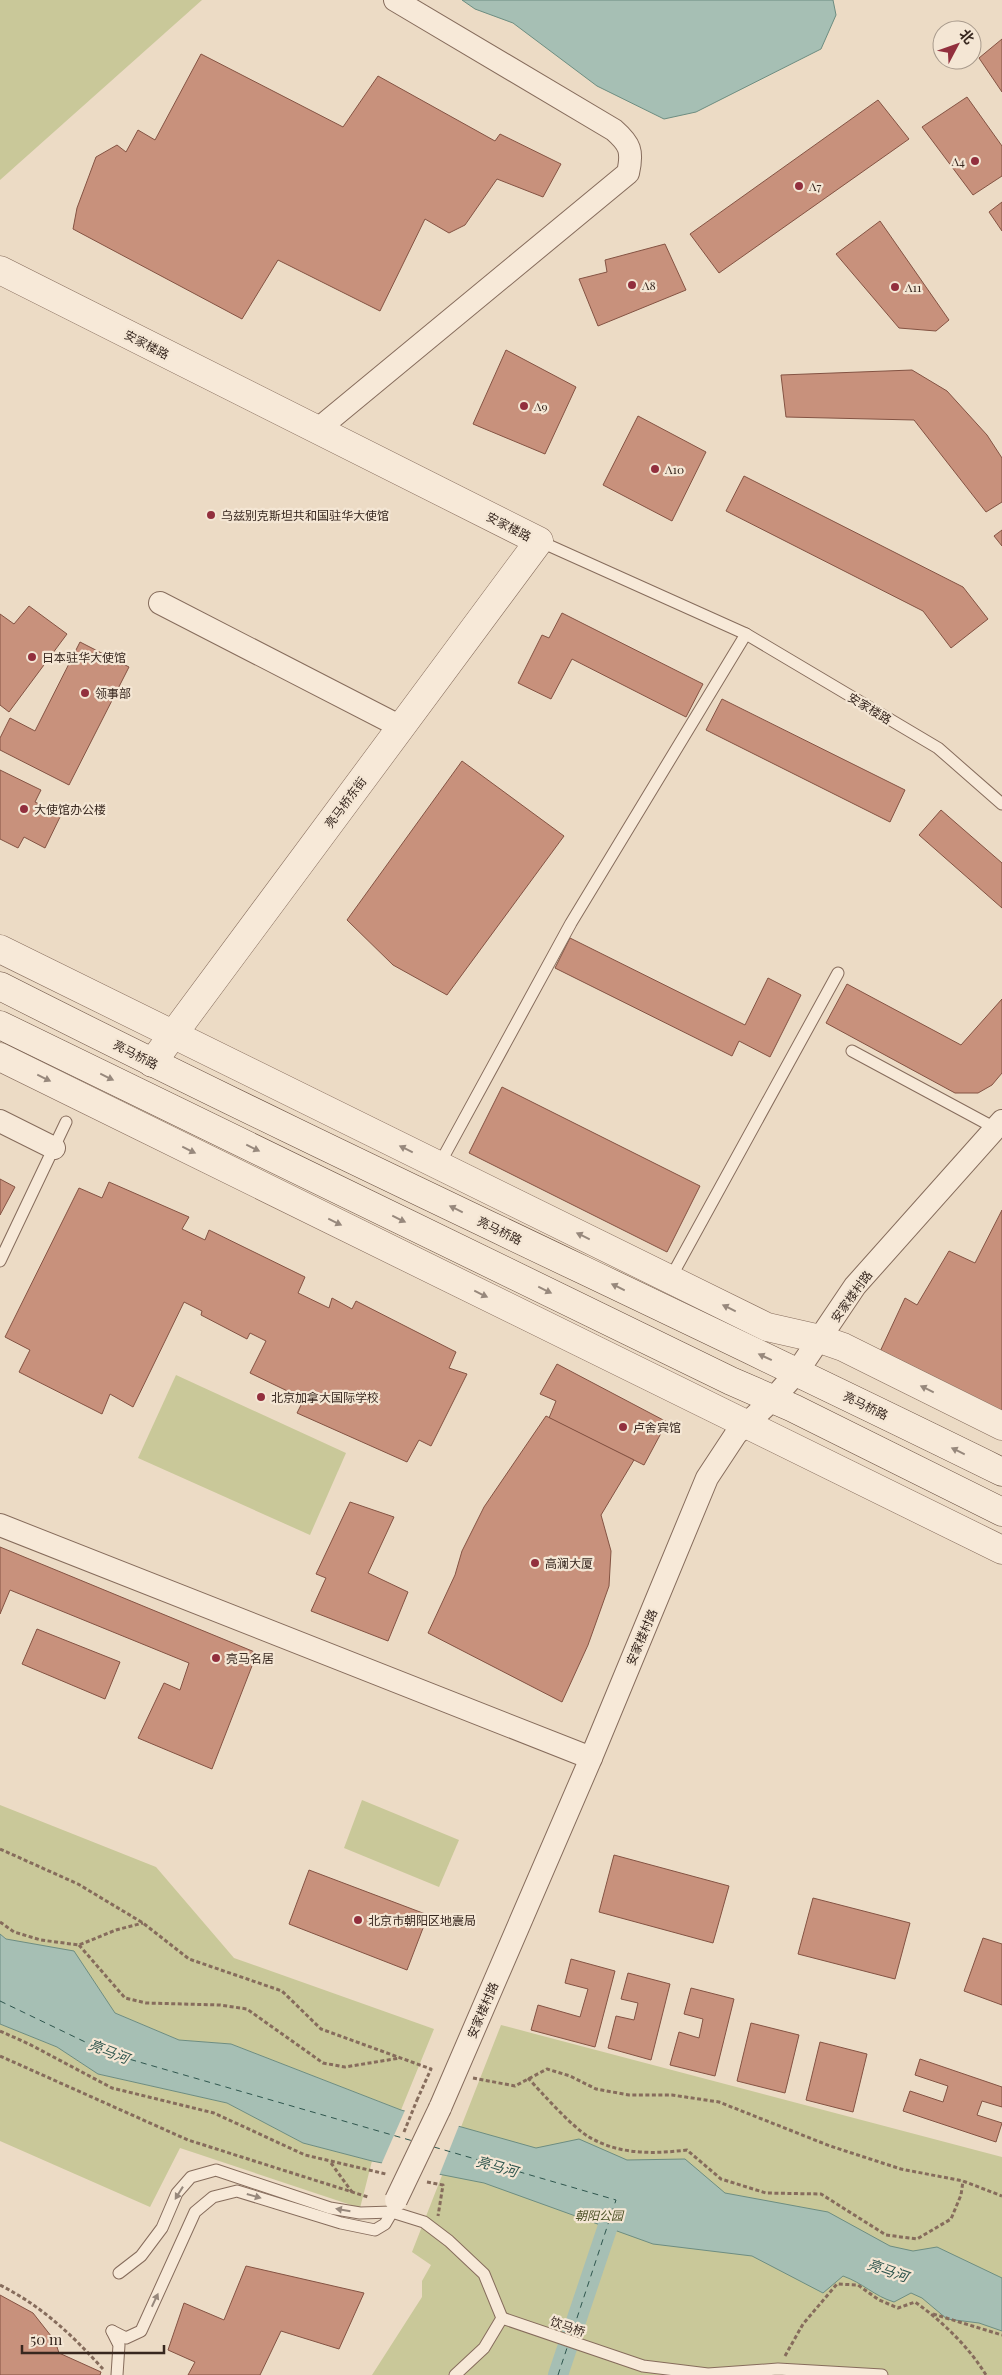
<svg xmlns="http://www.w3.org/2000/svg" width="1002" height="2375" viewBox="0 0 1002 2375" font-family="'Playfair Display','Noto Sans SC',serif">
	<rect width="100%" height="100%" fill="#ecdbc5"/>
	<!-- green -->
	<g fill="#c9c899">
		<polygon points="0,0 202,0 0,180"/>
		<polygon points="176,1375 346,1453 310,1535 138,1458"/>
		<polygon points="362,1800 459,1840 439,1887 344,1848"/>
		<polygon points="0,1805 156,1867 234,1958 434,2029 401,2110 231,2044 179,2040 115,2013 74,1952 6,1939 0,1934"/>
		<polygon points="0,2024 57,2047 98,2074 227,2103 303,2143 372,2161 360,2208 180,2148 150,2207 0,2141"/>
		<polygon points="501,2025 1002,2157 1002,2375 372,2375 422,2297 422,2281 431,2265 412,2252"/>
	</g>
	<!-- water -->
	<g fill="#a6bfb4" stroke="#6d8d81">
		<polygon points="462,0 833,0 836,15 821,49 696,112 664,119 597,86 513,23 475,9"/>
		<path d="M 0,1934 L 6,1939 L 74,1951 L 115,2013 L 179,2040 L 231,2044 L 401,2110 L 536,2148 L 579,2139 L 627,2160 L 685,2159 L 725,2193 L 828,2212 L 890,2246 L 913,2251 L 937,2247 L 1002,2278 L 1002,2331 L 979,2323 L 947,2319 L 922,2298 L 911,2293 L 894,2302 C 874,2296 863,2283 843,2276 L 823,2293 L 752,2256 L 653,2244 L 484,2183 L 372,2161 L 303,2143 L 227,2103 L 98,2074 L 57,2047 L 0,2024 Z"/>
	</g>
	<!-- pier -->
	<polygon fill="#ecdbc5" points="406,2108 460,2123 439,2176 381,2165"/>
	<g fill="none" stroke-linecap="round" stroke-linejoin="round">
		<!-- canal -->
		<polyline stroke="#a6bfb4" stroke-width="20" points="558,2375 616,2202"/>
		<!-- ferry -->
		<g stroke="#2f564e" stroke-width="1" stroke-dasharray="6 5" stroke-linecap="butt">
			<polyline points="0,2001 108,2053 413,2141"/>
			<polyline points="434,2147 616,2200 571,2336"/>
			<polyline points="558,2375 568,2345"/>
		</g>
	</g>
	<!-- building -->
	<g fill="#c8917c" stroke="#845343">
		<polygon points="1002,39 1002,92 979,58"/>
		<polygon points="201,54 343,127 378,76 495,141 500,134 561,164 543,197 497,179 465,225 449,233 425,219 380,311 278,260 242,319 73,229 77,208 96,157 117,145 126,152 138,130 155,140"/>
		<polygon points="967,97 1002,146 1002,176 973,195 922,127"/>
		<polygon points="878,100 909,139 719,273 690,234"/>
		<polygon points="1002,202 1002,231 989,212"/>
		<polygon points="880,221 949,320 936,331 899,328 836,254"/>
		<polygon points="665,244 686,290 598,326 579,279 607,272 605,260"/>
		<polygon points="506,350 576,387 545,454 473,424"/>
		<polygon points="912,370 947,391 987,435 1002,458 1002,502 986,512 914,420 786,417 781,375"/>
		<polygon points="638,416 706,452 672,521 603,485"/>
		<polygon points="744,476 963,587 988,619 951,648 923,611 726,511"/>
		<polygon points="1002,530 1002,546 994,536"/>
		<polygon points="29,606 67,634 9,712 0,705 0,614 14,624"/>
		<polygon points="562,613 703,684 686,717 572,659 551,699 518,683 542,635 549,638"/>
		<polygon points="80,642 129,667 69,785 0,750 0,738 10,718 35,731"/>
		<polygon points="722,699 905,790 890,822 706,730"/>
		<polygon points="462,761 564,836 447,995 393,965 347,920"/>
		<polygon points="0,770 41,790 35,802 61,815 45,848 24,837 18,848 0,839"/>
		<polygon points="941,810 1002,863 1002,908 919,835"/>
		<polygon points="570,938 745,1025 768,978 801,995 770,1057 739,1041 732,1056 555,968"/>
		<polygon points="847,984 961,1045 1002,999 1002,1073 992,1085 978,1093 955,1093 826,1023"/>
		<polygon points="502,1087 700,1186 667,1252 469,1153"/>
		<polygon points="0,1179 15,1187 0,1215"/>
		<polygon points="109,1182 189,1217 182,1229 205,1240 209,1230 305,1277 298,1293 329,1308 332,1298 352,1309 356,1301 456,1352 449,1368 467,1374 431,1446 419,1440 407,1462 297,1413 304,1399 250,1373 266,1341 250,1333 247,1339 201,1315 202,1311 184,1302 133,1407 110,1394 102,1414 19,1372 30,1350 5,1337 79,1188 102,1198"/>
		<polygon points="1002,1210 1002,1417 877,1358 905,1298 917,1305 949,1251 975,1263"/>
		<polygon points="557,1364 667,1422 644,1465 549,1418 556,1401 540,1394"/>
		<polygon points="546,1416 634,1460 601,1515 611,1551 609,1586 588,1645 562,1702 428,1633 455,1575 462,1551 484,1507"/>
		<polygon points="350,1502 394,1517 368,1573 408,1592 388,1641 311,1611 326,1578 316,1574"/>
		<polygon points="0,1547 257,1653 212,1769 138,1738 164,1683 180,1690 189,1663 10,1590 0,1614"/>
		<polygon points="37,1629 120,1662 105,1699 22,1664"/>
		<polygon points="614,1855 729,1886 713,1943 599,1912"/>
		<polygon points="309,1870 428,1915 407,1970 289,1924"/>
		<polygon points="813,1898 910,1923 895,1979 798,1954"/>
		<polygon points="983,1938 1002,1944 1002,2005 964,1991"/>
		<polygon points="571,1959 615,1971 595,2047 531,2030 538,2005 580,2017 588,1989 565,1983"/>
		<polygon points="628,1973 670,1984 651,2060 608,2048 616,2016 634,2020 638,2003 621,1999"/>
		<polygon points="691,1988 734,1999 715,2076 670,2065 679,2032 699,2038 703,2019 684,2014"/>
		<polygon points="751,2023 799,2035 785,2093 737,2081"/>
		<polygon points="820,2042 867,2054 853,2112 806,2100"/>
		<polygon points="920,2059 1002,2087 1002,2107 982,2101 977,2115 1002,2123 996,2142 903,2111 910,2091 943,2102 948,2086 915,2075"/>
		<polygon points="246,2266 364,2293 339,2349 281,2331 260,2375 188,2375 195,2362 168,2350 184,2303 224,2320"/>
		<polygon points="0,2295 33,2313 55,2341 59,2353 101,2372 100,2375 0,2375"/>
	</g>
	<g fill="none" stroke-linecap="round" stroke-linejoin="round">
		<defs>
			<g id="service">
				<polyline points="539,541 746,634 938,748 1002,804"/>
				<polyline points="852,1051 995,1128"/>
				<polyline points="439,1165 571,923 746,634"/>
				<polyline points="0,1261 66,1122"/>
				<polyline points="670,1279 838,973"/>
				<polyline points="119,2273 141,2256 162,2228 177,2193 191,2177 216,2170 330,2208 360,2213 392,2212 424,2222 449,2241 484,2274 502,2318 484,2348 455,2375"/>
				<polyline points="502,2318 643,2366 708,2374 778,2369 882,2375"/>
				<polyline points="112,2331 126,2338 141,2331 195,2212 213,2197 237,2191 341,2223 375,2230 385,2224 392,2212"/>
				<polyline points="112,2331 119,2345 117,2375"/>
			</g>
			<g id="minor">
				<path d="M 317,430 L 628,173 C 633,151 630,144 614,130 L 395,0"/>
				<polyline points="160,603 401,727"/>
				<polyline points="0,1121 54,1148"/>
				<polyline points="0,1525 591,1758"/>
				<polyline points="440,2108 591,1758 707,1478 736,1434 773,1399 797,1372 855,1286 1002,1121"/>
			</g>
			<g id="tertiary">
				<polyline points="0,270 539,541 152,1063"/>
				<polyline points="0,949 767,1327 820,1339 843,1347 1002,1426"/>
				<polyline points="0,1057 1002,1550"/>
			</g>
			<g id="secondary">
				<path d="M 0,986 C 331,1154 669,1308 1002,1472"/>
				<polyline points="0,1025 731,1381 793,1408 1002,1512"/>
			</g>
		</defs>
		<!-- service casing -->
		<use href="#service" stroke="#866c5c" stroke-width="13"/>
		<!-- minor casing -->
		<use href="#minor" stroke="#866c5c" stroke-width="24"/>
		<!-- tertiary casing -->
		<use href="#tertiary" stroke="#866c5c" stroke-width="29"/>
		<!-- secondary casing -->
		<use href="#secondary" stroke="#684e3f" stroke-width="29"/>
		<!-- path -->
		<g stroke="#866c5c" stroke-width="3" stroke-dasharray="4 2.5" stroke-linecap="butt">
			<polyline points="0,1849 78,1884 143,1923 189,1959 282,1991 321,2029 431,2069 417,2100"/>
			<polyline points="0,1922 14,1932 41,1940 79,1945 116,1930 143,1923"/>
			<polyline points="79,1945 125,1998 146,2003 220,2005 247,2009 323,2063 345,2067 400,2058"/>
			<polyline points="0,2031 29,2044 112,2088 214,2113 305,2155 386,2174"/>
			<polyline points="0,2056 188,2140 368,2197"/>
			<polyline points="473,2078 515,2086 547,2069 570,2076 596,2089 629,2095 672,2095 719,2102 830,2146 901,2169 963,2181 1002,2196"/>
			<path d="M 528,2078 C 543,2094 571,2126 589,2137 C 620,2155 653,2154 687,2150 L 721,2179 L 766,2193 L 821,2194 L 886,2235 L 917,2239 L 951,2219 L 961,2195 L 963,2181"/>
			<polyline points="331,2163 352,2192"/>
			<polyline points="427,2182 443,2185 438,2216"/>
			<path d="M 0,2285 C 43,2307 71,2334 103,2369"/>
			<polyline points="933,2314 1002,2335"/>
			<path d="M 785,2356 L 803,2324 L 837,2284 L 858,2285 L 879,2300 L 898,2308 L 915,2302 C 942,2321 969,2347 986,2375"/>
		</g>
		<!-- service -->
		<use href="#service" stroke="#f7e9d8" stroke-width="11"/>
		<!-- minor -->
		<use href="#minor" stroke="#f7e9d8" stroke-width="22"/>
		<!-- tertiary -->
		<use href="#tertiary" stroke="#f7e9d8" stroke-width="28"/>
		<!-- secondary -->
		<use href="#secondary" stroke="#f7e9d8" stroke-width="28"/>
		<defs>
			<polyline id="minor-bridge" points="396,2200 440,2108"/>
		</defs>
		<!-- minor-bridge casing -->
		<use href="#minor-bridge" stroke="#866c5c" stroke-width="24" stroke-linecap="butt"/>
		<!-- path-bridge -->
		<polyline stroke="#866c5c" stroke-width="3" stroke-dasharray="4 2.5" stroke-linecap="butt" points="404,2132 417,2100"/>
		<!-- minor-bridge -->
		<use href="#minor-bridge" stroke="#f7e9d8" stroke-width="22"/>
	</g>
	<!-- one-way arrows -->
	<defs><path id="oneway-solid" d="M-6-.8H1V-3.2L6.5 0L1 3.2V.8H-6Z" transform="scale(1.25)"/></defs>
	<g fill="#97887c">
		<use href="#oneway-solid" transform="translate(107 1077) rotate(26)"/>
		<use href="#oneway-solid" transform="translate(44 1078) rotate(26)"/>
		<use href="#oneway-solid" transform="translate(253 1148) rotate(26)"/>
		<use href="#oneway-solid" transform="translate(406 1149) rotate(-154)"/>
		<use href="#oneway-solid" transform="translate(189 1150) rotate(26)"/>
		<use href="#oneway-solid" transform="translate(456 1209) rotate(-154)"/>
		<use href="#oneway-solid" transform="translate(399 1219) rotate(26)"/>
		<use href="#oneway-solid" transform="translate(335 1222) rotate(26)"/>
		<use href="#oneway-solid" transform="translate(583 1236) rotate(-154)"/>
		<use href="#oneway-solid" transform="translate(618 1287) rotate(-154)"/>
		<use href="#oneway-solid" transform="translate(545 1290) rotate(26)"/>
		<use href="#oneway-solid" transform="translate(481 1294) rotate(26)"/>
		<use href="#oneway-solid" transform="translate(729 1308) rotate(-154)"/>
		<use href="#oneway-solid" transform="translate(765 1357) rotate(-155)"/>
		<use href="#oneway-solid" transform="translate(927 1389) rotate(-154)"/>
		<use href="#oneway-solid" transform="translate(958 1451) rotate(-154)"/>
		<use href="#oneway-solid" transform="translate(179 2193) rotate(122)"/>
		<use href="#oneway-solid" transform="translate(254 2196) rotate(16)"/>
		<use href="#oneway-solid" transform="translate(343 2210) rotate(-170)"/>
		<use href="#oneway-solid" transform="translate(155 2300) rotate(-65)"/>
	</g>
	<!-- markers -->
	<g fill="#922f3d" stroke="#f4e6d4" stroke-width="2">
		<circle cx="975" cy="161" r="5"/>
		<circle cx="799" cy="186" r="5"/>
		<circle cx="632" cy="285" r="5"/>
		<circle cx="895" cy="287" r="5"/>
		<circle cx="524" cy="406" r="5"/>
		<circle cx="655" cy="469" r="5"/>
		<circle cx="211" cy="515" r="5"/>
		<circle cx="32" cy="657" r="5"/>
		<circle cx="85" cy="693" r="5"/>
		<circle cx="24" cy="809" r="5"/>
		<circle cx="261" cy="1397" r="5"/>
		<circle cx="623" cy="1427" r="5"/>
		<circle cx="535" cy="1563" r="5"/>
		<circle cx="216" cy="1658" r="5"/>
		<circle cx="358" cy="1920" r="5"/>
	</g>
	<g text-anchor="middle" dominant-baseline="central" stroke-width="4.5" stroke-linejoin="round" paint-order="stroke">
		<!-- poi labels -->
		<g font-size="12" fill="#37271f" stroke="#f4e6d4" text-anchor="start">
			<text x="965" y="161" text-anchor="end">A4</text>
			<text x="809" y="186">A7</text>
			<text x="642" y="285">A8</text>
			<text x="905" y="287">A11</text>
			<text x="534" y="406">A9</text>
			<text x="665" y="469">A10</text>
			<text x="221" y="515">乌兹别克斯坦共和国驻华大使馆</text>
			<text x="42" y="657">日本驻华大使馆</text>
			<text x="95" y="693">领事部</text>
			<text x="34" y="809">大使馆办公楼</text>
			<text x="271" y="1397">北京加拿大国际学校</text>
			<text x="633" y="1427">卢舍宾馆</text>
			<text x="545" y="1563">高澜大厦</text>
			<text x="226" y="1658">亮马名居</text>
			<text x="368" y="1920">北京市朝阳区地震局</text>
		</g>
		<!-- street labels -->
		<g font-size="12" fill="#37271f" stroke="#f4e6d4">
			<text transform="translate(147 344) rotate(27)">安家楼路</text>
			<text transform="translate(509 526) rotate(27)">安家楼路</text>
			<text transform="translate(870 708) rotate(31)">安家楼路</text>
			<text transform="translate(345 802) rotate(-53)">亮马桥东街</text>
			<text transform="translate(136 1054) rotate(27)">亮马桥路</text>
			<text transform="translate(500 1230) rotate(26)">亮马桥路</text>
			<text transform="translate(851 1296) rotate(-54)">安家楼村路</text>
			<text transform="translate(866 1405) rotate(26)">亮马桥路</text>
			<text transform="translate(641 1637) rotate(-67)">安家楼村路</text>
			<text transform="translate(482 2010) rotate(-67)">安家楼村路</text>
			<text transform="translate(568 2326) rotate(19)">饮马桥</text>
		</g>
		<!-- park labels -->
		<g font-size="12" font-style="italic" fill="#4d5227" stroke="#f4e6d4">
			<text x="599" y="2215">朝阳公园</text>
		</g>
		<!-- water labels -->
		<g font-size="14" font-style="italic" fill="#2f564e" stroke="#f4e6d4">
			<text transform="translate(109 2051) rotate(21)">亮马河</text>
			<text transform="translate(497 2166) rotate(16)">亮马河</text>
			<text transform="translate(888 2270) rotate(19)">亮马河</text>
		</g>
	</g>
	<!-- north arrow -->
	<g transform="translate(957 45) rotate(49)"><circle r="24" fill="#f4e6d4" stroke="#a89a8c"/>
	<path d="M0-4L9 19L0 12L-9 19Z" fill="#922f3d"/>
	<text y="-8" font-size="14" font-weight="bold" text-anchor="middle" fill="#37271f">北</text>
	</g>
	<!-- scale -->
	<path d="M22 2345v8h142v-8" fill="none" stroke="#37271f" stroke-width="2.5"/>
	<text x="30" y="2345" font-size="15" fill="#37271f" stroke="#f4e6d4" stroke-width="4" paint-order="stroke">50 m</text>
</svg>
